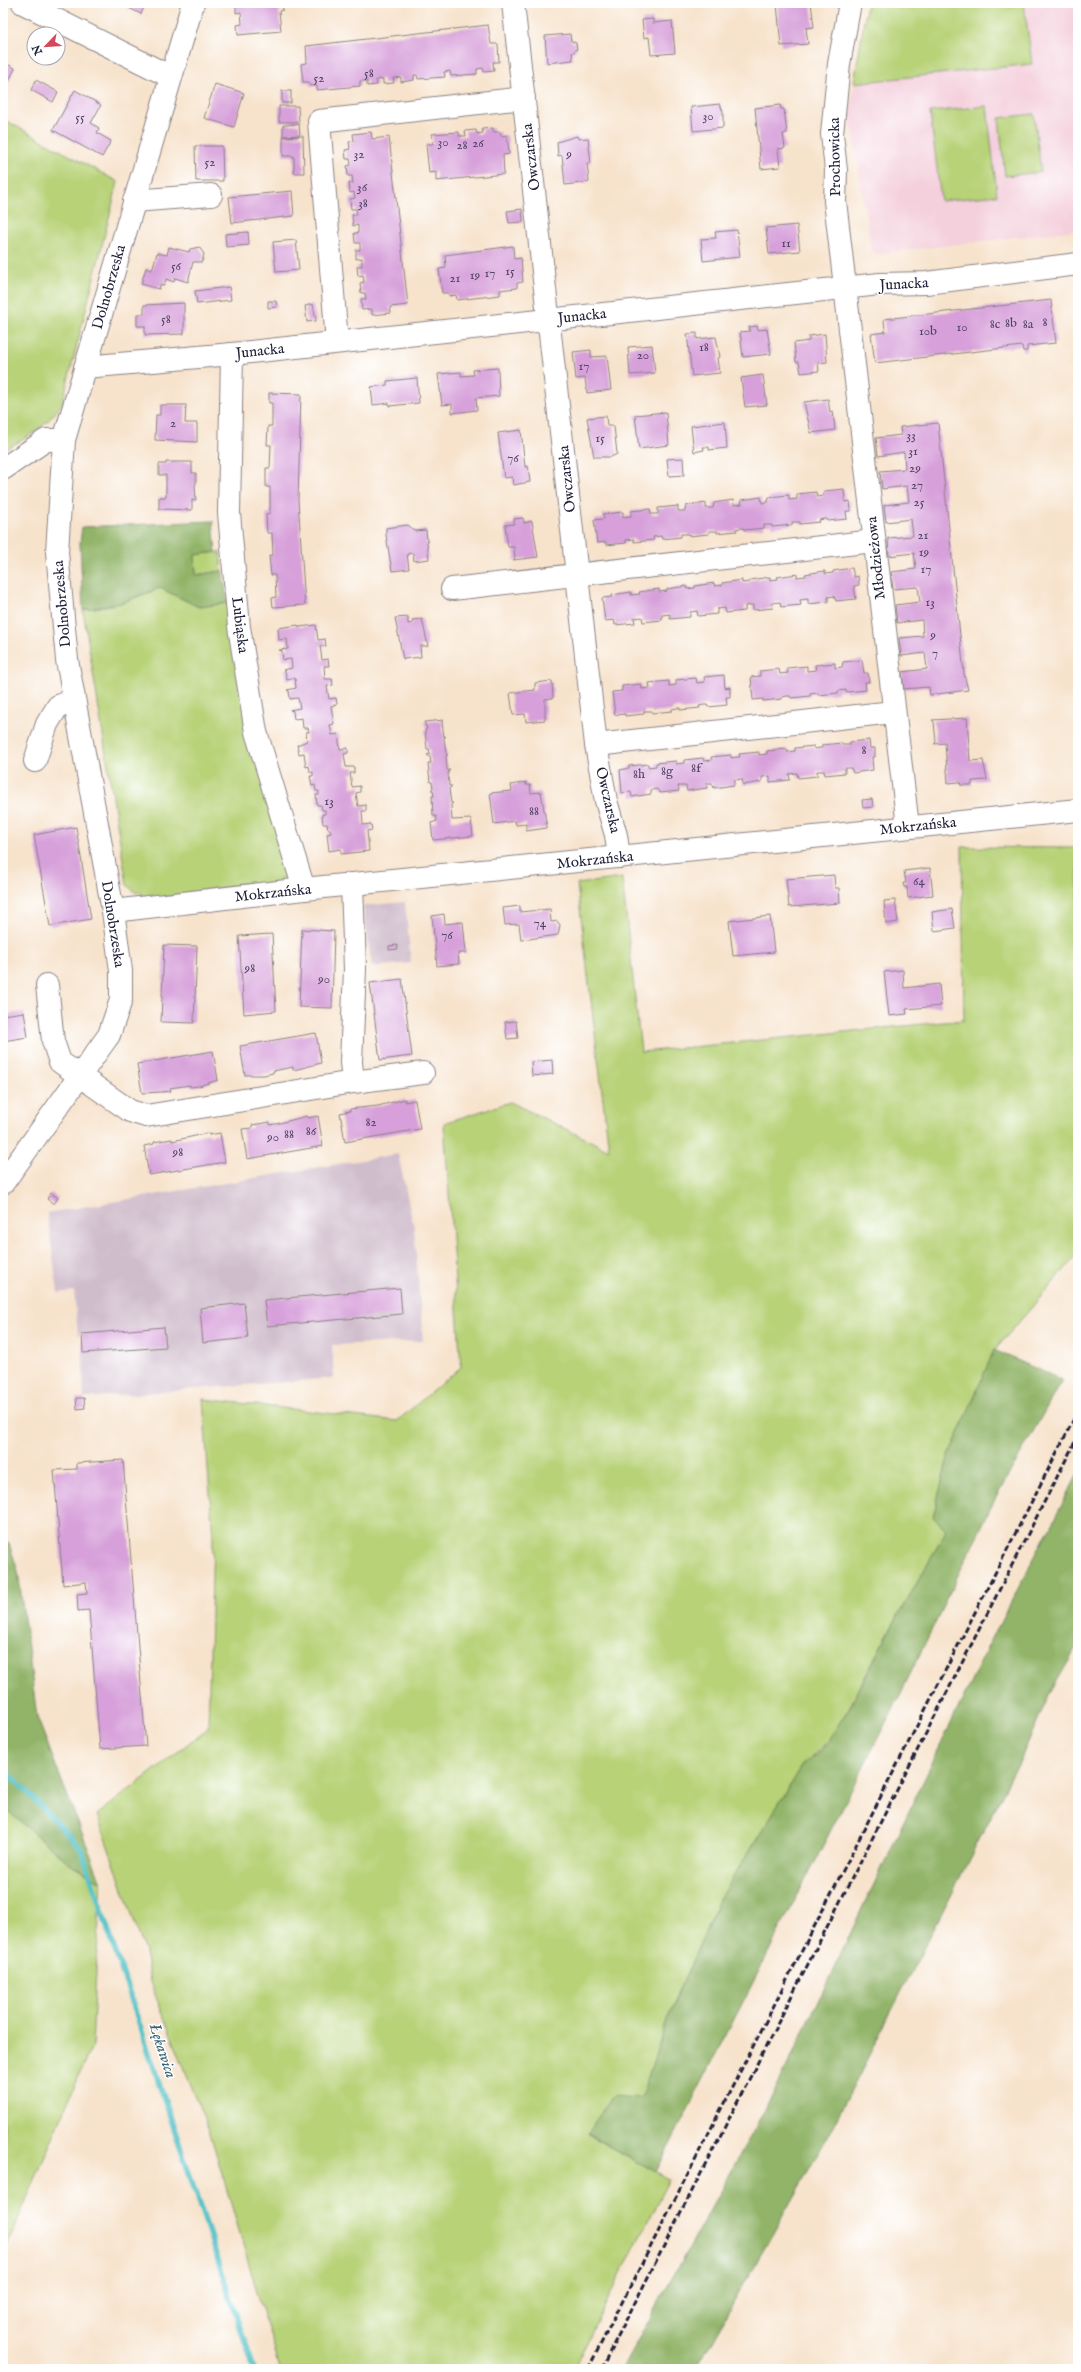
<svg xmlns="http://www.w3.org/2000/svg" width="1081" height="2372" viewBox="0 0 1081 2372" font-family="'IM FELL English',serif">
	<rect width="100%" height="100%" fill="#fff"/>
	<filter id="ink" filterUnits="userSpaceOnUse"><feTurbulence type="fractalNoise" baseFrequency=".025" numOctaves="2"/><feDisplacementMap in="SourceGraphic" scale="8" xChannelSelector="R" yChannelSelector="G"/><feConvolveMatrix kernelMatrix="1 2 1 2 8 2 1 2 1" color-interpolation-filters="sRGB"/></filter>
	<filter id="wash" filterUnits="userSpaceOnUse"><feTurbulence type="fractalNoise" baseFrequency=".012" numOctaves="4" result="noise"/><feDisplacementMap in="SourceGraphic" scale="16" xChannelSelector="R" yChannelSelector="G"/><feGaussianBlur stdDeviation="0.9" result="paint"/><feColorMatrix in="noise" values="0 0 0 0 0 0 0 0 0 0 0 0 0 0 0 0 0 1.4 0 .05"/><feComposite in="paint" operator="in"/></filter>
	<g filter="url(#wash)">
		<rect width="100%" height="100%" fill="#f7e3cc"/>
		<!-- built -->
		<polygon fill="#f4cfdc" points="867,3 1078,3 1078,230 876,254 871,250 850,113"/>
		<!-- industrial -->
		<g fill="#d0bdcc">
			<polygon points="405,902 411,963 372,967 363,906"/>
			<polygon points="398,1154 414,1228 423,1341 332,1345 334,1378 84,1398 82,1334 78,1335 74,1291 58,1293 47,1213"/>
		</g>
		<!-- green -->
		<g fill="#b7d277" stroke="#6c7a59">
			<polygon points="867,3 1024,3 1032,64 854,83"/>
			<polygon points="987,106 997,195 941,201 930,112"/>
			<polygon points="1034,114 1041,172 1005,176 999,118"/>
			<path d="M 3,119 L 118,182 L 62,404 C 47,426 26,439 3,450 Z"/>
			<polygon points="220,552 222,571 196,575 194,555"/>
			<polygon points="160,588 199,607 228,603 287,870 283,878 275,883 143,901 141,892 136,893 127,885 83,610 121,603"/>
			<path d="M 962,847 L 1078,848 L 1078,1254 L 994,1351 L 948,1458 L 933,1517 L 947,1529 C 926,1569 902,1607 881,1646 C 858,1688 841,1735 803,1765 L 719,1900 L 668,2017 L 641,2099 L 587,2134 L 669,2179 L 573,2369 L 280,2369 L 210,2133 L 150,1982 L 145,1952 L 97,1815 L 208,1728 L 213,1538 L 203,1399 L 397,1421 L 461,1367 L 444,1123 L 510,1102 L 609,1150 L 577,884 L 622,878 L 641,1052 L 964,1020 Z"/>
			<polygon points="3,1807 68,1862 101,1882 92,2045 3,2255"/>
		</g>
		<!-- forest -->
		<g fill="#91b468" stroke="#5a6b52">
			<polygon points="213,521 216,552 195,555 196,575 222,571 228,603 199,607 160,588 121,603 83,610 80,543 82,527"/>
			<polygon points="994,1350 1062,1380 993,1503 901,1693 656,2172 587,2133 613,2096 641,2098 668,2017 719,1900 803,1765 821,1751 855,1699 881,1646 947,1530 933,1517 948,1458"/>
			<polygon points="1078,1474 1078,1645 1049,1695 1022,1756 824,2143 696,2369 622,2369 775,2091 990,1642"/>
			<polygon points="3,1538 8,1541 18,1571 37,1717 101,1882 68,1862 3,1807"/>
		</g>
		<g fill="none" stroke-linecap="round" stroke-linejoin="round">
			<!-- stream -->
			<polyline stroke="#54c2c9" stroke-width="5.5" points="3,1767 81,1848 254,2369"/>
		</g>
		<g id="blocks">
			<!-- building -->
			<g fill="#d7a0da">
				<polygon points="119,3 146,3 141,14"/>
				<polygon points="251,3 282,3 283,10 279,11 281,31 238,35 237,25 242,24 241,12 236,13 236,4"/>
				<polygon points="811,3 814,27 806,28 808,44 781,46 777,4"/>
				<polygon points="653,19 653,23 672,21 675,53 651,55 649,37 644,38 642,20"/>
				<polygon points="488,25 491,44 498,44 499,62 493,62 494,71 484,72 483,68 477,69 477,74 451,76 450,71 444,72 445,77 418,79 417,75 414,75 414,80 401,82 401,77 393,78 394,83 383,84 383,79 376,80 377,85 367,86 367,81 360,81 360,86 317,90 317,86 310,86 309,82 303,82 301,64 307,63 306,46"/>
				<polygon points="570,34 571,41 576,43 577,49 572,53 573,60 547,63 545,36"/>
				<polygon points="3,62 15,68 3,94"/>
				<polygon points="36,80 58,92 53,102 31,90"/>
				<polygon points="215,84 244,93 234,127 204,118"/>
				<polygon points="75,90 101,105 91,123 99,128 97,133 111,141 102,157 53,130"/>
				<rect x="282" y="91" width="9" height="12"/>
				<polygon points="720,104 723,112 723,128 693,131 691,107"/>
				<polygon points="780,105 781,109 784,109 787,133 783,134 785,148 778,149 780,167 761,169 755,108"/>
				<polygon points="279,106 298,106 299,122 279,122"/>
				<polygon points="299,124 300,135 283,136 283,125"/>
				<polygon points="493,128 493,132 500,132 501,136 507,135 509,154 503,155 504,174 436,181 436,172 429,173 426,144 433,144 432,134 459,132 459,136 466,136 465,131 476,130 477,134 483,133 482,129"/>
				<polygon points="371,132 372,139 389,137 408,305 390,307 391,313 372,315 372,309 362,310 361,299 366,299 365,293 361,293 360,283 364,282 363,275 358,276 357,266 362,266 362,258 356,259 356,250 360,250 360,243 355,243 354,233 358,233 358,225 353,226 352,215 357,215 356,209 351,209 350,199 355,198 354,192 350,193 349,183 353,183 352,176 348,176 347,166 351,165 350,159 346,159 345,150 350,149 349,142 354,141 353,134"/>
				<polygon points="303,136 304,173 294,173 294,156 283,156 283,137"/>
				<polygon points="577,136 578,139 588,138 591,163 587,163 589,182 565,185 562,155 558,156 557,142"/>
				<polygon points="195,146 222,146 223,181 196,181"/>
				<polygon points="292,191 294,216 232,223 229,197"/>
				<polygon points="522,209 523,222 509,223 507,211"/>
				<polygon points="797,225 800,251 769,254 766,228"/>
				<polygon points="737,230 740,257 703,261 701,239 716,238 715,232"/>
				<polygon points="248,232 249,245 226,247 225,234"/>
				<polygon points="296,240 299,270 276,272 273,242"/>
				<polygon points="513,246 514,259 521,258 523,282 517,283 517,288 500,290 500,295 457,300 456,295 449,296 449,293 442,293 439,269 446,268 445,255"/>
				<polygon points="169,247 189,252 190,249 199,247 204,254 202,262 193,262 188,282 175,278 174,282 166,279 164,286 160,285 159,289 141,284 146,268 152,270 157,253 167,255"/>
				<polygon points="229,287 231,300 197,304 195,291"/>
				<polygon points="1051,300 1056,343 1027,346 1027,351 1023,351 1022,346 875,363 871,334 885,332 884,319"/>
				<polygon points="268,301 276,301 277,307 268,308"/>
				<polygon points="184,303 184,334 145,335 145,326 137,326 137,314 144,314 144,305"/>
				<polygon points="313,304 316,321 307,322 305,306"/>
				<polygon points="757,326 758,330 767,329 771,354 743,357 740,332 750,331 749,327"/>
				<polygon points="697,333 697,339 716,337 720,357 718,358 720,373 692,376 687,334"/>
				<polygon points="825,334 827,362 818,363 819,371 801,373 799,362 796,362 794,343 809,341 809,336"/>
				<polygon points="652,345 655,373 630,375 628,347"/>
				<polygon points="591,350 591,357 607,356 611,390 587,393 585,378 576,379 573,352"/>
				<polygon points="498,368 499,396 476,398 477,410 452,413 452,404 442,405 438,374 461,372 461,376 474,375 473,370"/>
				<polygon points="763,375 767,405 745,407 741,378"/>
				<polygon points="417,378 419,403 389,406 389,403 373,405 371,387 387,385 387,381"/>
				<polygon points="269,393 301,394 298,500 305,605 273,607 272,598 276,597 275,575 271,575 269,556 273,555 272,533 267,533 266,514 270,513 270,487 266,487 266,468 270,468 271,445 267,445 268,426 272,426 272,403 269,403"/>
				<polygon points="828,399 830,412 833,411 835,430 811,433 804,402"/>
				<polygon points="160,405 186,405 185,423 197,423 197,442 155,440 156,415 160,415"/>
				<polygon points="666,412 669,445 639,449 635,415"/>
				<polygon points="606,416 607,426 614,426 617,454 611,457 594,457 587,418"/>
				<polygon points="725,422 727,448 709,450 709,447 703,447 704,450 694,452 691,426"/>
				<polygon points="938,423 964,674 968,690 930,695 929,687 904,689 902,672 927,669 925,653 901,656 899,638 923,636 922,620 897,623 895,605 920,602 918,587 893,589 891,572 916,569 914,553 889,556 888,538 913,536 911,519 886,522 884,505 909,502 907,486 882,489 880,471 905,469 904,452 878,456 876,438 901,435 900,427"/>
				<polygon points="521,430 525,467 528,466 530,482 513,485 512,477 504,478 498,433"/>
				<polygon points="683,458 684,475 669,476 667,459"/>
				<polygon points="166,462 192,462 192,473 196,473 196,483 195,486 196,500 192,500 192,510 159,509 159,497 166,497 166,475 159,475 159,464 166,464"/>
				<polygon points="844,489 845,502 850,501 851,511 846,511 847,519 828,521 827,519 824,519 819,520 820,522 800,524 800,522 792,522 792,525 772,527 772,525 764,525 764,528 744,530 744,528 741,528 736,529 737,531 717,533 717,531 709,531 709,534 689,536 689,534 681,534 681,537 662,539 661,536 653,537 654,540 634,542 634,539 626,540 626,543 606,545 606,542 597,543 594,520 604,519 603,514 623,512 623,517 631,516 631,511 650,509 651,514 658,514 658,508 678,506 678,511 685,511 686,506 706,503 706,508 713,508 714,503 733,500 734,505 742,504 741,500 761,497 762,503 768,502 769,497 789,495 789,500 797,499 797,494 816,492 817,497 823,496 824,491"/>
				<polygon points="523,518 524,523 532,521 538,557 513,560 515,558 514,547 508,547 505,525 514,524 514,519"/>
				<polygon points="408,525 415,531 426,530 427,541 429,541 427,543 429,559 414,561 413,553 407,554 409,569 392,571 386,535 386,528"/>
				<polygon points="852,568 854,577 858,576 859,585 854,586 856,599 836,601 834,596 828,597 828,602 808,604 808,599 800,600 801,605 781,607 780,602 772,603 773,608 753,610 753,605 745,606 745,611 726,613 725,608 717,609 717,614 698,616 697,611 690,612 690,617 670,619 670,614 662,615 662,620 643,622 642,617 634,618 635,623 615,625 614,620 605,621 602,598 612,597 612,595 631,592 631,595 640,594 639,592 659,589 659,592 667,591 667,589 687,586 687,589 695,588 695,586 714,583 715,586 723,585 722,583 742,580 742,583 750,582 750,580 770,577 770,580 778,579 777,577 797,574 797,577 806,576 805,574 825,571 825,574 833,573 833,571"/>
				<polygon points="408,617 408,624 413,623 412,620 422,619 428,646 420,646 421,657 403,659 395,618"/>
				<polygon points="298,625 299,627 316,625 318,640 325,639 326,646 320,646 322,660 328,659 329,666 324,666 325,679 332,679 333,685 327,686 329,699 336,698 337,704 331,706 334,724 330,725 332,735 338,734 340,749 348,748 348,753 344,754 346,767 354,767 354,773 350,773 352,787 360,786 360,792 356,793 358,806 366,805 366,811 362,811 363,825 371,824 372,830 367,831 369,851 341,854 341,849 329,851 327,834 331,833 330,829 328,829 327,824 323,824 322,814 325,814 325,810 322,810 321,805 317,805 316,795 319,795 319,791 316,791 315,785 312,786 310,776 313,776 313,772 310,772 309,766 306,767 304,753 299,754 297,745 307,741 306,732 309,732 308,728 303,728 302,718 294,719 293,711 290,710 300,708 298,698 290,699 289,691 287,690 296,688 295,678 287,680 285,671 283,670 292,668 291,659 283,660 282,651 279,650 288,649 287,639 279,640 278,628"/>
				<polygon points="862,660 864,673 868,673 869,682 865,682 866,690 846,692 846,690 838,691 838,693 818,695 818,693 810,694 810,696 791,698 790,696 787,696 782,697 782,699 763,701 763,699 753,700 751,677 760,676 760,671 779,669 780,674 788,673 787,668 807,666 807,671 816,670 815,665 835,663 835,668 842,667 843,662"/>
				<polygon points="724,675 725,688 730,687 730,697 726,697 727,705 708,707 707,705 704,705 699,706 700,708 680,710 680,708 677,708 672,709 672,711 652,713 652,711 644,711 644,714 625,716 625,714 615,715 612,692 622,691 622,686 641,684 642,689 650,688 649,683 669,681 669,686 676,685 676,680 696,678 697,683 705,682 704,677"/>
				<polygon points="552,681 553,698 545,699 545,720 526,722 525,714 513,715 510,693 535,690 535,683"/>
				<polygon points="967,718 970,761 983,760 987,780 972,781 972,785 961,785 960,782 948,783 945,743 934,744 936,742 934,722 932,720"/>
				<polygon points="444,720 442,722 444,737 446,736 444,738 446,753 448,755 446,755 447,770 450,770 448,772 449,786 452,786 449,789 451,803 453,803 451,805 452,820 471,819 473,836 433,840 431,823 437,821 436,816 433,816 432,796 434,796 433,790 431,790 433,788 432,782 430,782 428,763 431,763 430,757 427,755 430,754 429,749 427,749 425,730 427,729 424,722"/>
				<polygon points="869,740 870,748 875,748 875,757 872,757 873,770 853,773 851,768 845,768 845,773 825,775 824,771 817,771 817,776 798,778 797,773 789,774 790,780 770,782 770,776 762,777 762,782 743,785 742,779 734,780 734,785 714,788 712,783 706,783 707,788 687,791 686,786 678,786 679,791 660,793 657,789 651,790 651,794 632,797 631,792 622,793 620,770 629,768 629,766 648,764 648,767 656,766 656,763 676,761 676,764 684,763 684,760 703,758 704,761 712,760 711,757 731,755 731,758 736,757 740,757 739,754 759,752 759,755 767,754 767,751 787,749 787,752 795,751 795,748 814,746 814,749 820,748 822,748 822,745 842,743 842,745 850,745 850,742"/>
				<polygon points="526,782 526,785 530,785 531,793 541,792 547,828 526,831 526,824 516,825 515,821 494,824 490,793 512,791 511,785"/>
				<polygon points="872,799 873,807 863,808 862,800"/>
				<polygon points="76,827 91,919 50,926 34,835"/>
				<polygon points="930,868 933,895 908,898 907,887 904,887 903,883 906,883 904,871"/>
				<polygon points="834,875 835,888 839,888 840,903 789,907 786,879"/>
				<polygon points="895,900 898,922 886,924 884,901"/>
				<polygon points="520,906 520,912 550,909 551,922 557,921 560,925 558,935 521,940 519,924 505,925 503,908"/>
				<polygon points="952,909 955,928 934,931 932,912"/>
				<polygon points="444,914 445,924 463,922 466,953 458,953 459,964 437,966 432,916"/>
				<polygon points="770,916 774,952 733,956 729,921"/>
				<polygon points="302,929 334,931 332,1008 299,1007"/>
				<polygon points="272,934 276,1011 244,1014 239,936"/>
				<polygon points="164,945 197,946 194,1023 161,1022"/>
				<polygon points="397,945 398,949 389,950 389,946"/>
				<polygon points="903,970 904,988 939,984 941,1006 906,1009 907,1014 889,1016 884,972"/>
				<polygon points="402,979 412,1056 380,1060 370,983"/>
				<polygon points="24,1012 28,1037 3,1041 3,1015"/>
				<polygon points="516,1021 518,1038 507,1039 505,1022"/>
				<polygon points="316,1033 321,1063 302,1068 293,1070 293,1067 273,1071 273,1073 264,1075 245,1075 240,1046"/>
				<polygon points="213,1051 218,1080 199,1086 190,1087 190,1085 170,1088 171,1091 162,1092 142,1093 137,1064"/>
				<polygon points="552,1060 553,1074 532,1076 531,1062"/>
				<polygon points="405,1099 405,1102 415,1100 420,1129 345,1142 340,1113 350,1111 350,1109 378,1106"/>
				<polygon points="307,1116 307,1118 318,1116 323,1146 247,1159 242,1129 252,1128 252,1125 270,1122 270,1125 280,1123"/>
				<polygon points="209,1133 209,1135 220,1133 225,1162 149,1175 144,1146 154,1144 154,1142 172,1139 172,1141"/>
				<polygon points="51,1193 58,1198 54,1204 47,1199"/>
				<polygon points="400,1288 402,1314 267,1326 264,1300"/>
				<polygon points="244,1303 248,1338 203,1343 200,1308"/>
				<polygon points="164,1327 166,1347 83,1353 82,1334"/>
				<polygon points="76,1398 84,1398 85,1408 77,1409"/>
				<polygon points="123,1460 146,1746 100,1749 89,1610 78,1611 77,1594 87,1593 86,1582 63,1585 54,1470 77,1469 77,1463"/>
			</g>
		</g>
	</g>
	<g filter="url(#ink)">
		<use href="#blocks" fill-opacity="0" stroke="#8c8284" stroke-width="1"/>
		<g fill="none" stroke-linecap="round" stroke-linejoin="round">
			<defs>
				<g id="minor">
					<polyline points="23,3 171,77"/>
					<polyline points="513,3 596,745 606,801 616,835 619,857"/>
					<polyline points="850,3 839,64 832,134 836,170 835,201 908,827"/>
					<polyline points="134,201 211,195"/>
					<polyline points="337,342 319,121 524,98"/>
					<polyline points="232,354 229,513 239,627 256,732 304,889"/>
					<polyline points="85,367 232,354 880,284 926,283 1078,264"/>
					<polyline points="3,469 46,440 64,440"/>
					<polyline points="452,589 874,541"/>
					<polyline points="596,745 893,712"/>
					<polyline points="35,761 47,724 58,706 74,700"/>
					<polyline points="352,884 355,969 351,1062 353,1082"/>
					<polyline points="113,911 304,889 1078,810"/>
					<polyline points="47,985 53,1041 60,1062 130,1111 146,1116 353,1082 423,1073"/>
					<polyline points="3,1183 109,1035 121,1000 121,971 113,911 67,660 57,552 64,440 193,3"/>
				</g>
			</defs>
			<!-- minor casing -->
			<use href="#minor" stroke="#8c8284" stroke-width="24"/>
			<!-- minor -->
			<use href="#minor" stroke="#fff" stroke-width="22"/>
			<!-- rail -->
			<g stroke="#22223b" stroke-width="3" stroke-dasharray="6 3" stroke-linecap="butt">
				<polyline points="588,2369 1078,1411"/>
				<polyline points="601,2369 1078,1436"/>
			</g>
		</g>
	</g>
	<g text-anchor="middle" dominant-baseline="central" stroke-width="3" stroke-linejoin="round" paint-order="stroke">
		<!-- number labels -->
		<g font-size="13" fill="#4f4263">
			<text x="369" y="73">58</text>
			<text x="319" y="78">52</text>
			<text x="708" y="116">30</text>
			<text x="80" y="117">55</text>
			<text x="443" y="142">30</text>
			<text x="478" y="143">26</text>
			<text x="462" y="145">28</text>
			<text x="359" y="154">32</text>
			<text x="569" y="154">9</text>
			<text x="210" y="162">52</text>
			<text x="362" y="187">36</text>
			<text x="363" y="203">38</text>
			<text x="786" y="243">11</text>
			<text x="176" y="266">56</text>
			<text x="510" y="271">15</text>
			<text x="490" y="273">17</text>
			<text x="475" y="275">19</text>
			<text x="455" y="278">21</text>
			<text x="166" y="319">58</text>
			<text x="1045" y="322">8</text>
			<text x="1011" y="323">8b</text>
			<text x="995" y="324">8c</text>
			<text x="1028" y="324">8a</text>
			<text x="962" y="327">10</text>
			<text x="928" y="331">10b</text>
			<text x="704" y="347">18</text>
			<text x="643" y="355">20</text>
			<text x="584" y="366">17</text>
			<text x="173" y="423">2</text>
			<text x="911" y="435">33</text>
			<text x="600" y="438">15</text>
			<text x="913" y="451">31</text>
			<text x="513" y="458">76</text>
			<text x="915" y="468">29</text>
			<text x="917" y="485">27</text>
			<text x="919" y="502">25</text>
			<text x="923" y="535">21</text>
			<text x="924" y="552">19</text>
			<text x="926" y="569">17</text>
			<text x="930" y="602">13</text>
			<text x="933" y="635">9</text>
			<text x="935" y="653">7</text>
			<text x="864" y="750">8</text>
			<text x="696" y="768">8f</text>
			<text x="667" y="771">8g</text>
			<text x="639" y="774">8h</text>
			<text x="329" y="801">13</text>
			<text x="534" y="811">88</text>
			<text x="919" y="881">64</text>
			<text x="540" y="923">74</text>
			<text x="447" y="935">76</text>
			<text x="250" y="968">98</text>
			<text x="324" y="979">90</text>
			<text x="371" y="1122">82</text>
			<text x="311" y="1131">86</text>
			<text x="289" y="1134">88</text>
			<text x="273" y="1137">90</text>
			<text x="178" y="1152">98</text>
		</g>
		<!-- street labels -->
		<g font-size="15" fill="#22223b" stroke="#fff">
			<text transform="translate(531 157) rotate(-97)">Owczarska</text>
			<text transform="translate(835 157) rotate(-91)">Prochowicka</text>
			<text transform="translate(904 284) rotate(-3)">Junacka</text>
			<text transform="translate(109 287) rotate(-74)">Dolnobrzeska</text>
			<text transform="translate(582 316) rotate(-6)">Junacka</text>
			<text transform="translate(260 351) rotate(-6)">Junacka</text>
			<text transform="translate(567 479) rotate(-96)">Owczarska</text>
			<text transform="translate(876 558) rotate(-96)">Młodzieżowa</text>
			<text transform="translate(62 604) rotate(-95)">Dolnobrzeska</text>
			<text transform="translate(240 625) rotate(83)">Lubiąska</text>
			<text transform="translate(608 800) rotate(77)">Owczarska</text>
			<text transform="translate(918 826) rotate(-6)">Mokrzańska</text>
			<text transform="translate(595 860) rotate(-6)">Mokrzańska</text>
			<text transform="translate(273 893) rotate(-6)">Mokrzańska</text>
			<text transform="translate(113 924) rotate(81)">Dolnobrzeska</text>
		</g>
		<!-- water labels -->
		<g font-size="16" font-style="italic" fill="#366274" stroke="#fff">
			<text transform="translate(162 2051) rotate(72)">Łękawica</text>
		</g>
	</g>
	<!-- margin -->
	<rect width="1081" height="2372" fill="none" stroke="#fff" stroke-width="16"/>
	<!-- north arrow -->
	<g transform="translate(46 46) rotate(245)"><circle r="19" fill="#ffffff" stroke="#a7a7b1"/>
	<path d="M0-3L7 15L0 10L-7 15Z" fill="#d1495b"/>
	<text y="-6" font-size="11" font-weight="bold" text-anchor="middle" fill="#22223b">N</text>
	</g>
</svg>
